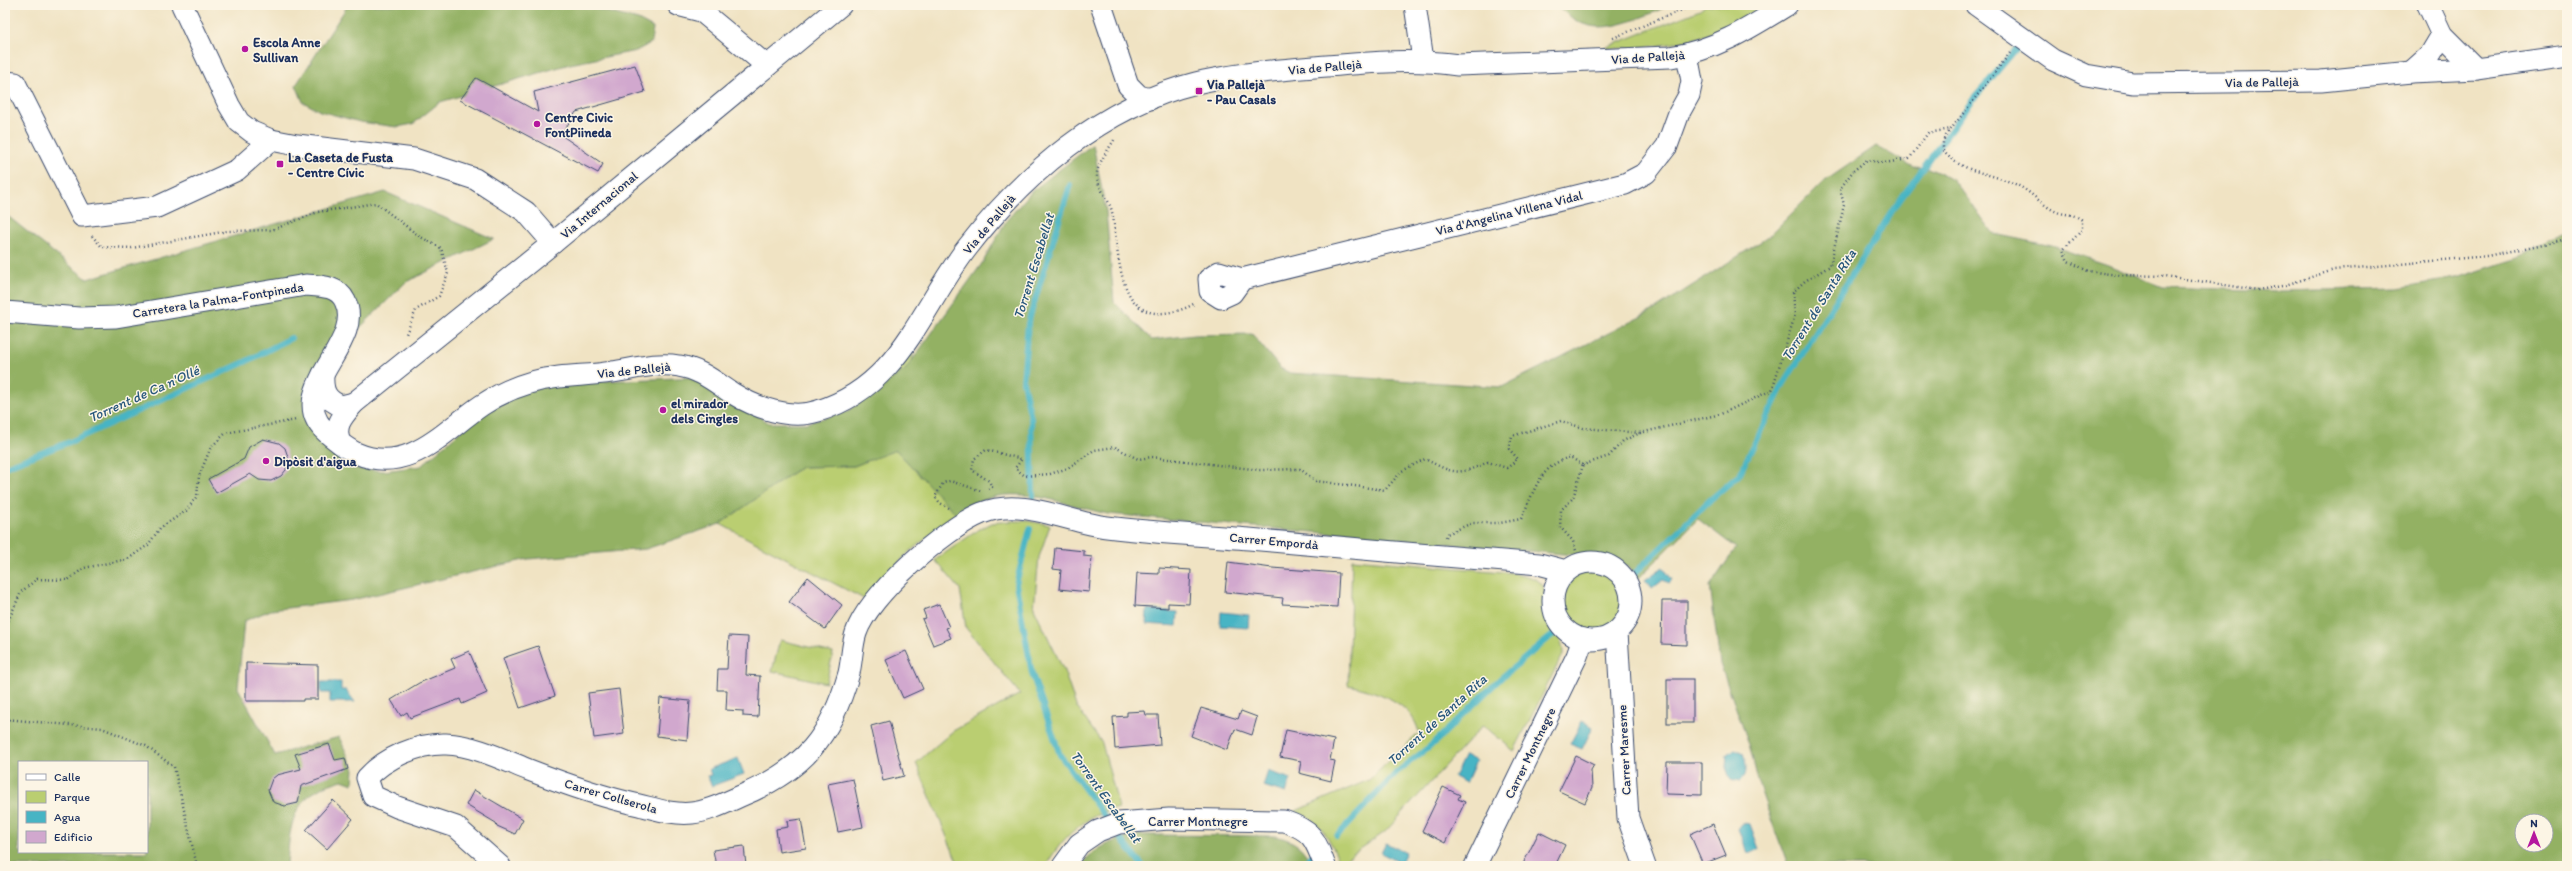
<svg xmlns="http://www.w3.org/2000/svg" width="2572" height="871" viewBox="0 0 2572 871" font-family="Itim,sans-serif">
	<rect width="100%" height="100%" fill="#fcf5e5"/>
	<filter id="ink" filterUnits="userSpaceOnUse"><feTurbulence type="fractalNoise" baseFrequency=".025" numOctaves="2"/><feDisplacementMap in="SourceGraphic" scale="8" xChannelSelector="R" yChannelSelector="G"/><feConvolveMatrix kernelMatrix="1 2 1 2 8 2 1 2 1" color-interpolation-filters="sRGB"/></filter>
	<filter id="wash" filterUnits="userSpaceOnUse"><feTurbulence type="fractalNoise" baseFrequency=".012" numOctaves="4" result="noise"/><feDisplacementMap in="SourceGraphic" scale="16" xChannelSelector="R" yChannelSelector="G"/><feGaussianBlur stdDeviation="0.9" result="paint"/><feColorMatrix in="noise" values="0 0 0 0 0 0 0 0 0 0 0 0 0 0 0 0 0 1.4 0 .05"/><feComposite in="paint" operator="in"/></filter>
	<g filter="url(#wash)">
		<rect width="100%" height="100%" fill="#f0e3c3"/>
		<!-- green -->
		<g fill="#bace71" stroke="#6a7e68">
			<path d="M 1706,5 L 1765,5 C 1706,43 1671,47 1602,49 L 1700,10 Z"/>
			<polygon points="914,340 911,377 906,380 879,384"/>
			<polygon points="896,449 956,514 909,552 864,599 720,524 801,467 854,466"/>
			<path d="M 1011,521 L 1028,521 L 1050,525 L 1039,557 L 1034,608 L 1064,671 L 1076,706 L 1102,743 L 1119,808 C 1086,814 1061,838 1046,866 L 959,866 L 916,763 L 953,731 L 1020,694 L 966,628 L 960,589 L 935,560 L 978,530 L 992,523 Z"/>
			<path d="M 1352,559 L 1514,573 C 1554,581 1540,587 1550,617 C 1554,631 1563,638 1563,654 L 1514,751 L 1483,725 L 1385,832 L 1340,863 C 1330,839 1320,818 1293,812 L 1369,780 L 1419,733 C 1412,701 1375,691 1348,685 Z"/>
			<circle cx="1593" cy="601" r="31"/>
			<polygon points="780,640 833,653 826,683 772,671"/>
		</g>
		<!-- forest -->
		<g fill="#93b163" stroke="#577060" fill-rule="evenodd">
			<polygon points="348,5 582,5 638,20 653,28 651,43 636,51 570,64 440,102 413,124 397,127 360,122 320,111 303,102 296,85"/>
			<path d="M 1558,5 L 1668,5 C 1659,11 1647,15 1637,19 C 1605,30 1582,33 1558,5 Z"/>
			<path d="M 1093,144 L 1106,211 L 1114,302 L 1152,340 L 1194,335 L 1252,334 L 1280,368 L 1290,373 L 1502,387 L 1654,310 L 1768,237 L 1822,183 L 1876,146 L 1914,167 L 1928,168 L 1953,179 L 1994,234 L 2052,246 L 2108,265 L 2162,287 L 2279,291 L 2398,288 L 2456,278 L 2512,260 L 2567,238 L 2567,866 L 1788,866 L 1760,789 L 1749,744 L 1720,664 L 1710,586 L 1736,548 L 1698,519 L 1635,582 C 1630,554 1594,555 1574,555 L 1108,514 C 1068,506 1021,484 980,501 C 972,504 964,510 956,514 L 896,450 L 854,466 L 801,467 L 720,524 L 646,549 L 528,559 L 352,600 L 271,610 L 244,621 L 238,688 L 275,755 L 339,737 L 354,769 L 353,784 L 342,780 C 333,783 323,786 316,791 C 289,806 289,840 287,866 L 5,866 L 5,214 L 87,279 L 385,192 L 494,239 L 406,282 L 306,381 L 309,428 L 349,468 L 384,471 L 421,466 L 506,391 L 578,382 L 701,377 L 769,423 L 807,423 L 848,411 L 905,370 L 983,262 L 1006,221 L 1032,191 ZM 19,762 L 147,762 L 147,852 L 19,852 ZM 2522,821 L 2546,821 L 2546,845 L 2522,845 Z"/>
			<path d="M 1138,835 L 1276,836 C 1294,841 1305,847 1311,866 L 1080,866 C 1095,847 1115,839 1138,835 Z"/>
		</g>
		<!-- water -->
		<g fill="#47b4c4" stroke="#317291">
			<polygon points="1663,567 1672,580 1669,583 1663,580 1652,589 1645,580"/>
			<polygon points="1147,609 1178,612 1177,626 1146,624"/>
			<polygon points="1221,612 1249,615 1248,628 1220,626"/>
			<polygon points="321,682 341,682 341,690 346,690 355,702 330,702 330,693 321,693"/>
			<polygon points="1582,721 1593,727 1582,749 1570,744"/>
			<path d="M 1735,749 L 1743,753 C 1746,762 1749,774 1740,781 L 1730,779 L 1726,767 L 1727,755 Z"/>
			<polygon points="1465,755 1476,761 1466,783 1454,777"/>
			<polygon points="738,758 744,774 712,786 707,776 711,775 709,769"/>
			<polygon points="1268,771 1291,779 1286,793 1263,786"/>
			<polygon points="1742,823 1750,824 1759,849 1748,853 1738,830"/>
			<polygon points="1386,843 1406,853 1401,863 1381,853"/>
		</g>
		<g fill="none" stroke-linecap="round" stroke-linejoin="round">
			<!-- stream -->
			<g stroke="#47b4c4" stroke-width="6">
				<polyline points="5,467 72,441 245,362 291,338"/>
				<polyline points="1033,497 1031,418 1023,382 1028,323 1070,185"/>
				<polyline points="1030,529 1016,584 1032,674 1060,755 1124,843 1143,866"/>
				<polyline points="1635,573 1711,499 1739,475 1783,385 1894,208 1972,101 2021,43"/>
				<polyline points="1337,836 1397,772 1434,743 1502,677 1560,629"/>
				<polyline points="1301,866 1314,853"/>
			</g>
		</g>
		<g id="blocks">
			<!-- building -->
			<g fill="#d1a8ce">
				<polygon points="635,65 645,92 576,112 561,135 603,164 598,173 460,100 476,78 538,112 534,92"/>
				<polygon points="263,439 279,443 285,448 288,457 286,470 281,476 271,481 259,480 250,474 216,493 208,479 244,459 249,447"/>
				<polygon points="1055,548 1084,551 1084,556 1092,557 1089,592 1059,589 1061,570 1053,569"/>
				<polygon points="1228,562 1272,568 1339,573 1337,607 1282,604 1283,598 1225,592"/>
				<polygon points="1159,568 1191,570 1189,604 1168,603 1168,608 1135,606 1137,573 1159,574"/>
				<polygon points="808,577 842,605 825,629 789,602"/>
				<polygon points="1662,601 1687,601 1687,645 1661,644"/>
				<polygon points="939,604 949,627 946,628 951,638 933,645 922,619 926,618 923,610"/>
				<polygon points="729,636 748,637 746,675 760,676 758,717 743,716 743,711 726,710 727,690 717,690 718,669 727,669"/>
				<polygon points="538,646 555,696 520,708 503,658"/>
				<polygon points="469,651 487,693 462,704 460,699 410,718 407,712 401,716 391,700 419,683 455,668 451,659"/>
				<polygon points="906,651 923,689 903,698 886,660"/>
				<polygon points="246,663 318,665 318,699 303,699 303,701 246,701"/>
				<rect x="1667" y="679" width="26" height="44"/>
				<polygon points="619,689 624,734 594,738 588,693"/>
				<polygon points="660,698 690,701 687,740 657,736"/>
				<polygon points="1201,708 1238,719 1241,711 1257,717 1252,735 1235,729 1227,750 1191,736"/>
				<polygon points="1145,711 1146,715 1158,715 1160,745 1115,749 1113,717 1127,716 1127,712"/>
				<polygon points="889,721 904,776 883,781 871,726"/>
				<polygon points="1286,730 1334,740 1330,760 1335,761 1331,781 1299,773 1301,761 1280,757"/>
				<polygon points="329,744 335,760 345,758 348,769 301,786 298,803 285,806 273,802 268,790 272,779 277,775 301,769 295,754"/>
				<polygon points="1576,756 1594,765 1591,770 1592,788 1585,803 1559,791"/>
				<polygon points="1667,762 1702,762 1702,795 1666,794"/>
				<polygon points="853,779 863,827 838,832 828,784"/>
				<polygon points="1443,787 1460,795 1458,799 1465,802 1445,843 1422,831"/>
				<polygon points="474,790 523,819 515,834 497,826 496,823 466,805"/>
				<polygon points="333,800 353,819 327,849 306,830"/>
				<polygon points="801,819 806,848 779,852 776,829 788,827 787,821"/>
				<polygon points="1713,824 1726,855 1703,864 1690,834"/>
				<polygon points="1539,832 1565,845 1555,866 1522,866"/>
				<polygon points="744,846 746,866 716,866 713,850"/>
			</g>
		</g>
	</g>
	<g filter="url(#ink)">
		<use href="#blocks" fill-opacity="0" stroke="#3b4a6d" stroke-width="1"/>
		<g fill="none" stroke-linecap="round" stroke-linejoin="round">
			<defs>
				<g id="minor">
					<polyline points="182,5 229,105 239,122 252,132 271,140 297,145 414,159 475,179 526,212 553,243"/>
					<polyline points="678,5 701,11 767,66"/>
					<polyline points="1101,5 1128,85 1139,96 1150,99"/>
					<polyline points="1415,5 1423,60"/>
					<polyline points="1976,5 2053,60 2086,75 2133,83 2321,81 2411,72 2476,69 2567,56"/>
					<polyline points="2428,5 2442,35 2476,69"/>
					<polyline points="2411,72 2430,55 2442,35"/>
					<polyline points="5,82 15,83 82,216 157,207 237,170 271,140"/>
					<polyline points="1242,279 1232,293 1221,298 1210,291 1209,279 1219,272 1242,279 1625,184 1646,173 1667,146 1679,113 1689,95 1692,81 1687,55"/>
					<path d="M 5,312 L 79,318 L 116,317 L 306,285 C 322,286 338,286 345,301 C 367,345 276,395 331,436 C 339,442 347,449 356,453 C 409,476 443,431 482,405 C 506,389 531,380 559,377 C 577,375 594,375 612,372 C 634,369 656,362 679,366 C 700,369 715,382 732,393 C 756,408 790,420 818,411 C 900,386 920,309 967,248 C 1024,174 1103,106 1196,83 C 1234,74 1276,70 1315,67 C 1363,63 1410,58 1458,65 L 1670,57 C 1714,51 1750,28 1787,5"/>
					<path d="M 323,374 C 322,390 325,400 342,406 L 354,403"/>
					<path d="M 340,443 C 333,425 343,416 354,403 L 553,243 L 841,5"/>
					<circle cx="1592" cy="601" r="39"/>
					<polyline points="1617,632 1628,818 1645,866"/>
					<path d="M 500,866 L 456,827 L 397,807 L 373,796 L 367,778 C 385,758 418,743 446,744 C 474,745 504,760 529,770 C 565,784 602,797 639,805 C 656,809 674,815 692,813 C 710,811 727,802 743,795 C 804,769 831,737 849,673 C 852,660 852,645 856,633 C 868,596 945,528 982,513 C 1023,497 1066,522 1107,527 C 1154,533 1202,535 1249,539 C 1346,548 1442,556 1539,564 L 1566,571"/>
					<path d="M 1063,866 L 1079,844 L 1098,831 L 1119,823 L 1169,819 L 1284,821 C 1313,831 1315,839 1325,866"/>
					<polyline points="1475,866 1577,656 1583,639"/>
				</g>
			</defs>
			<!-- minor casing -->
			<use href="#minor" stroke="#3b4a6d" stroke-width="23"/>
			<!-- path -->
			<g stroke="#3b4a6d" stroke-width="2.5" stroke-dasharray="1 3" stroke-linecap="butt">
				<polyline points="1613,38 1694,5"/>
				<path d="M 2010,53 L 1945,137 C 1942,142 1942,149 1946,154 C 1963,173 1997,174 2019,186 C 2033,193 2044,208 2060,213 C 2069,215 2074,214 2082,220 L 2082,230 L 2063,250 L 2068,261 L 2088,271 L 2117,275 L 2165,276 L 2258,290 L 2282,286 L 2334,270 L 2487,256 L 2567,239"/>
				<path d="M 1114,140 C 1109,149 1098,163 1097,173 C 1096,188 1109,197 1112,212 C 1119,244 1115,318 1164,313 C 1175,312 1186,309 1195,303"/>
				<polyline points="92,236 102,247 132,248 228,231 272,230 318,212 376,203 419,236 441,248 448,273 439,296 416,310 406,334"/>
				<path d="M 988,489 L 992,487 L 989,481 L 972,470 L 974,459 L 986,450 L 1022,459 L 1015,468 L 1025,476 L 1050,474 L 1068,468 L 1094,450 L 1115,447 L 1138,459 L 1152,457 L 1260,470 L 1300,469 L 1316,481 L 1385,490 L 1402,471 L 1425,459 C 1454,474 1458,476 1488,462 L 1507,468 L 1518,459 L 1509,449 L 1512,436 L 1561,421 L 1583,428 L 1640,433"/>
				<polyline points="949,508 940,503 935,497 943,483 950,481 982,491"/>
				<path d="M 1446,537 L 1447,534 L 1472,523 L 1500,523 L 1521,519 C 1535,491 1538,467 1570,457 L 1583,465"/>
				<polyline points="1577,554 1573,541 1560,527 1561,510 1573,498 1583,465 1609,456 1623,441 1640,433 1721,414 1772,390 1795,315 1793,292 1805,281 1830,266 1844,205 1840,189 1853,171 1867,160 1884,163 1909,159 1928,133 1951,129"/>
				<polyline points="5,628 21,592 37,579 68,580 84,568 128,559 148,545 160,528 186,511 197,496 199,476 211,447 226,433 296,420"/>
				<polyline points="5,719 102,728 146,746 174,767 197,866"/>
			</g>
			<!-- minor -->
			<use href="#minor" stroke="#fff" stroke-width="21"/>
		</g>
	</g>
	<!-- markers -->
	<g fill="#b5179e" stroke="#fcf5e5" stroke-width="1.5">
		<circle cx="245" cy="49" r="4"/>
		<rect x="1195" y="87" width="8" height="8" rx="2"/>
		<circle cx="537" cy="124" r="4"/>
		<rect x="276" y="160" width="8" height="8" rx="2"/>
		<circle cx="663" cy="410" r="4"/>
		<circle cx="266" cy="461" r="4"/>
	</g>
	<g text-anchor="middle" dominant-baseline="central" stroke-width="3" stroke-linejoin="round" paint-order="stroke">
		<!-- poi labels -->
		<g font-size="13" font-weight="bold" fill="#1b2f5e" stroke="#fcf5e5" text-anchor="start">
			<text x="253" y="42">Escola Anne<tspan x="253" dy="15">Sullivan</tspan></text>
			<text x="1207" y="84">Via Pallejà<tspan x="1207" dy="15">- Pau Casals</tspan></text>
			<text x="545" y="117">Centre Civic<tspan x="545" dy="15">FontPiineda</tspan></text>
			<text x="288" y="157">La Caseta de Fusta<tspan x="288" dy="15">- Centre Cívic</tspan></text>
			<text x="671" y="403">el mirador<tspan x="671" dy="15">dels Cingles</tspan></text>
			<text x="274" y="461">Dipòsit d'aigua</text>
		</g>
		<!-- street labels -->
		<g font-size="13" fill="#1b2f5e" stroke="#fcf5e5">
			<text transform="translate(1648 57) rotate(-4)">Via de Pallejà</text>
			<text transform="translate(1325 67) rotate(-5)">Via de Pallejà</text>
			<text transform="translate(2262 82) rotate(-1)">Via de Pallejà</text>
			<text transform="translate(599 205) rotate(-40)">Via Internacional</text>
			<text transform="translate(1509 213) rotate(-14)">Via d'Angelina Villena Vidal</text>
			<text transform="translate(989 224) rotate(-50)">Via de Pallejà</text>
			<text transform="translate(218 300) rotate(-9)">Carretera la Palma-Fontpineda</text>
			<text transform="translate(634 370) rotate(-6)">Via de Pallejà</text>
			<text transform="translate(1274 541) rotate(5)">Carrer Empordà</text>
			<text transform="translate(1624 750) rotate(-93)">Carrer Maresme</text>
			<text transform="translate(1530 753) rotate(-64)">Carrer Montnegre</text>
			<text transform="translate(611 796) rotate(16)">Carrer Collserola</text>
			<text x="1198" y="821">Carrer Montnegre</text>
		</g>
		<!-- water labels -->
		<g font-size="14" font-style="italic" fill="#28577d" stroke="#fcf5e5">
			<text transform="translate(1034 266) rotate(-73)">Torrent Escabellat</text>
			<text transform="translate(1819 305) rotate(-58)">Torrent de Santa Rita</text>
			<text transform="translate(144 394) rotate(-24)">Torrent de Ca n'Ollé</text>
			<text transform="translate(1437 720) rotate(-42)">Torrent de Santa Rita</text>
			<text transform="translate(1106 797) rotate(54)">Torrent Escabellat</text>
		</g>
	</g>
	<!-- margin -->
	<rect width="2572" height="871" fill="none" stroke="#fcf5e5" stroke-width="20"/>
	<!-- legend -->
	<rect x="18" y="761" width="130" height="92" fill="#fcf5e5" stroke="#a2a6af"/>
	<rect x="26" y="774" width="20" height="6" fill="#ffffff" stroke="#a2a6af"/>
	<text x="54" y="781" font-size="12" fill="#1b2f5e">Calle</text>
	<rect x="26" y="791" width="20" height="12" fill="#bace71" stroke="#a2a6af"/>
	<text x="54" y="801" font-size="12" fill="#1b2f5e">Parque</text>
	<rect x="26" y="811" width="20" height="12" fill="#47b4c4" stroke="#a2a6af"/>
	<text x="54" y="821" font-size="12" fill="#1b2f5e">Agua</text>
	<rect x="26" y="831" width="20" height="12" fill="#d1a8ce" stroke="#a2a6af"/>
	<text x="54" y="841" font-size="12" fill="#1b2f5e">Edificio</text>
	<!-- north arrow -->
	<g transform="translate(2534 833)"><circle r="19" fill="#fcf5e5" stroke="#a2a6af"/>
	<path d="M0-3L7 15L0 10L-7 15Z" fill="#b5179e"/>
	<text y="-6" font-size="11" font-weight="bold" text-anchor="middle" fill="#1b2f5e">N</text>
	</g>
</svg>
